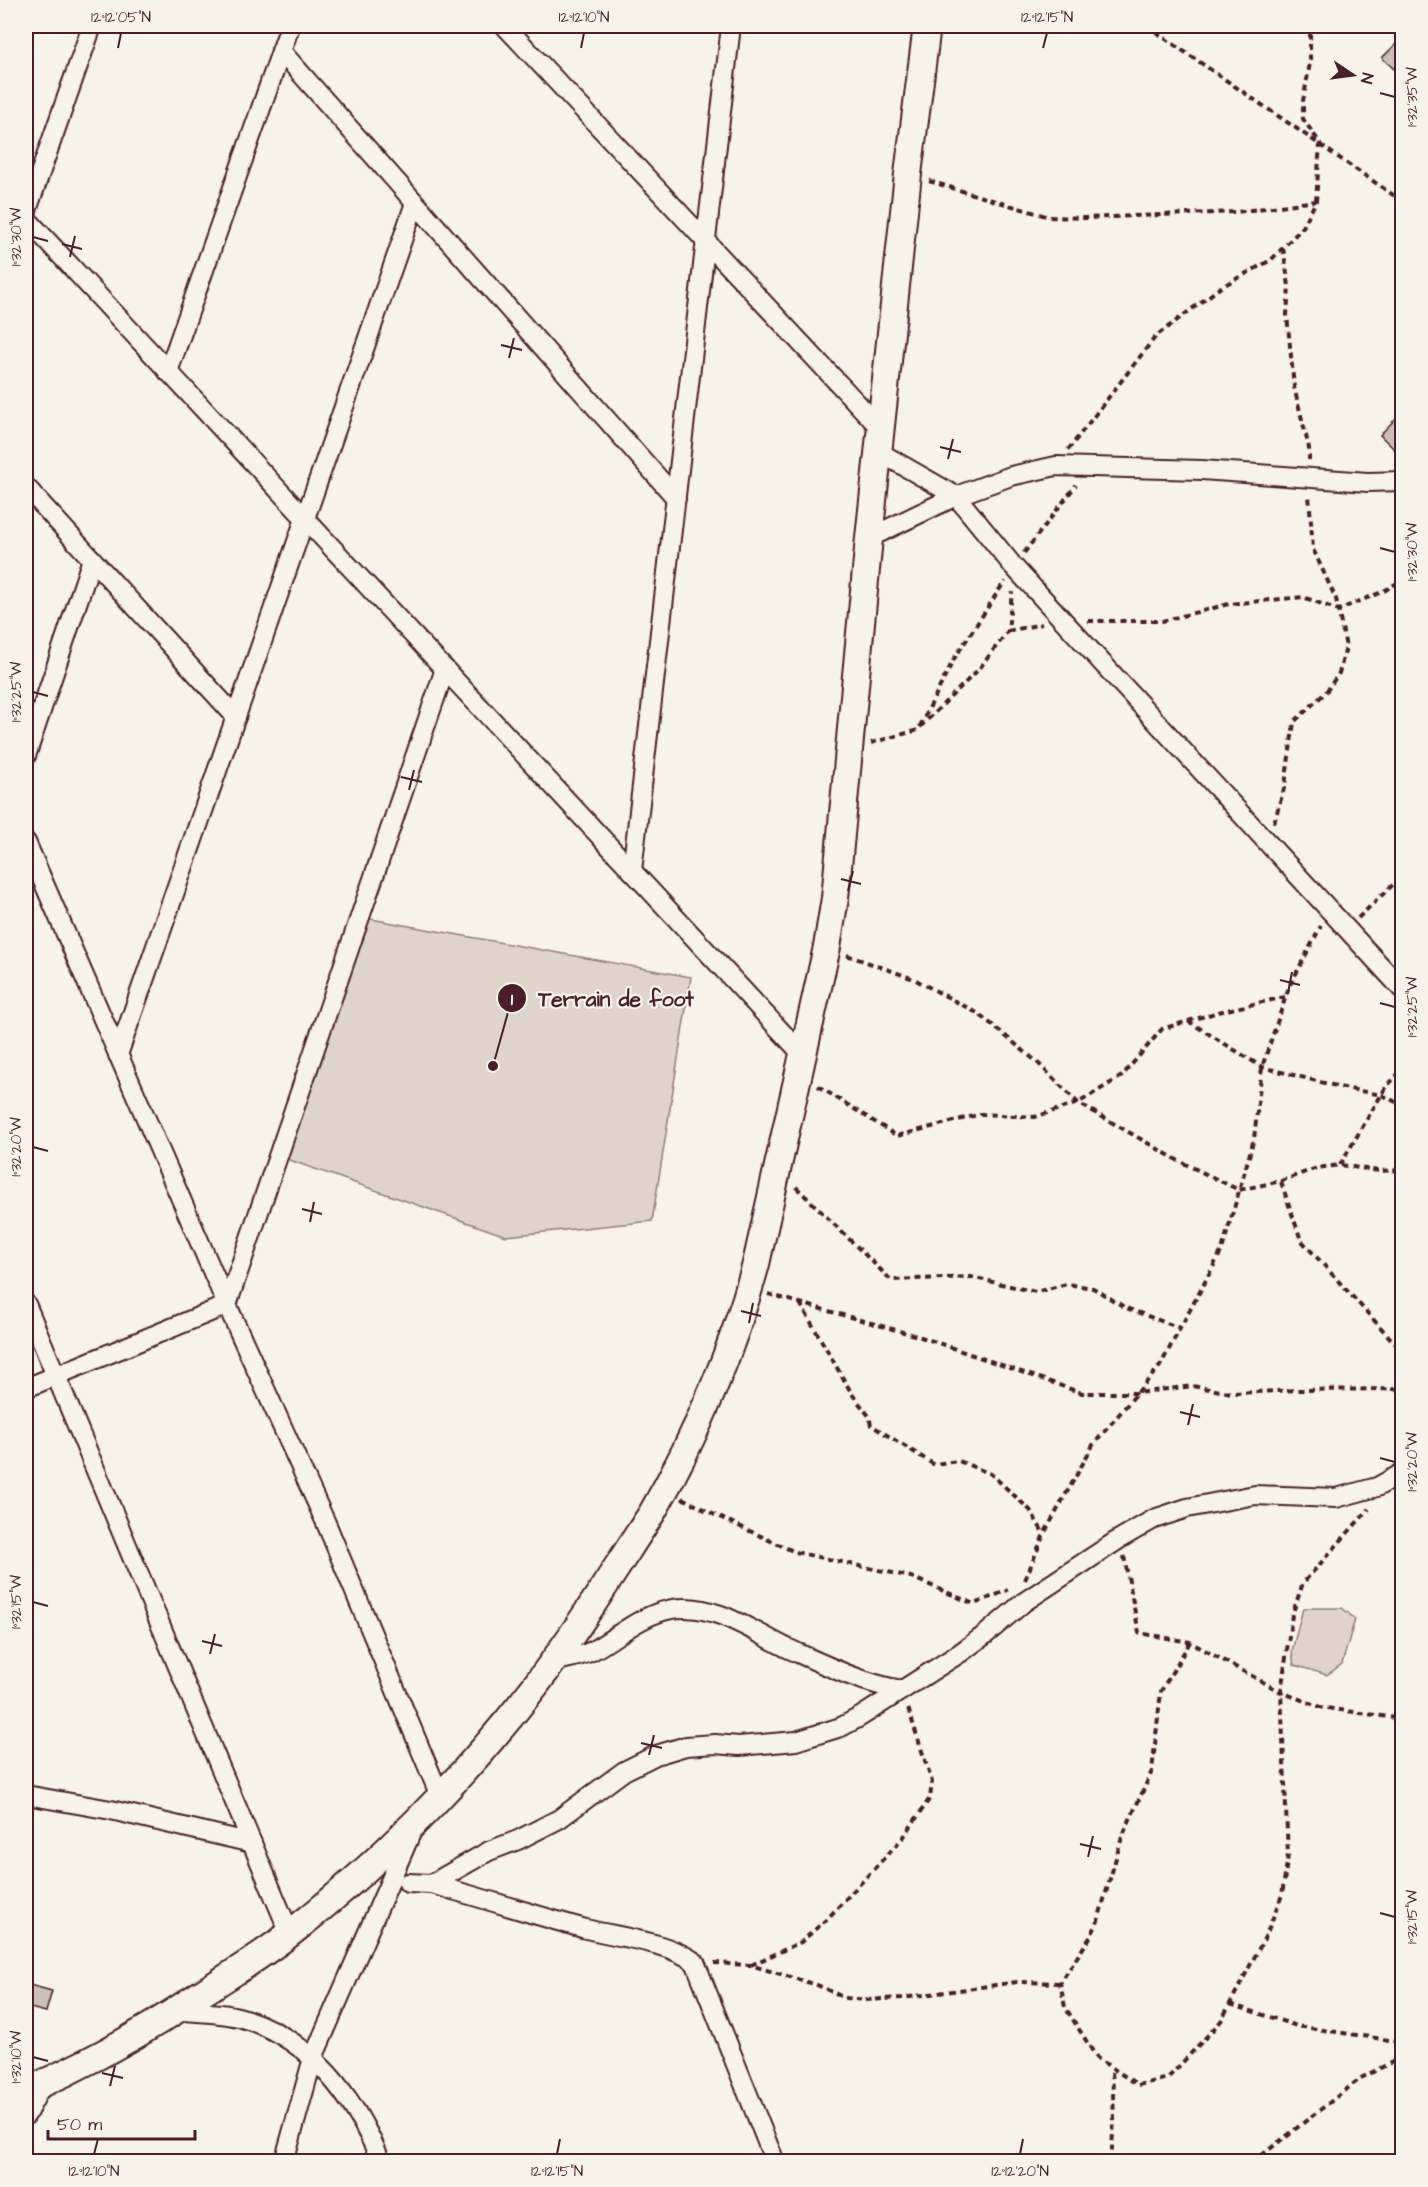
<svg xmlns="http://www.w3.org/2000/svg" width="1428" height="2187" viewBox="0 0 1428 2187" font-family="'Architects Daughter',sans-serif">
	<rect width="100%" height="100%" fill="#f7f3e8"/>
	<filter id="ink" filterUnits="userSpaceOnUse"><feTurbulence type="fractalNoise" baseFrequency=".0167" numOctaves="2"/><feDisplacementMap in="SourceGraphic" scale="12" xChannelSelector="R" yChannelSelector="G"/><feConvolveMatrix kernelMatrix="1 2 1 2 8 2 1 2 1" color-interpolation-filters="sRGB"/></filter>
	<g filter="url(#ink)">
		<!-- green -->
		<g fill="#ded4cc" stroke="#947a7c" stroke-width="1.5">
			<polygon points="360,917 691,977 652,1221 506,1236 278,1156"/>
			<polygon points="1303,1608 1342,1608 1355,1619 1342,1664 1327,1675 1294,1665 1292,1651"/>
		</g>
		<!-- building -->
		<g fill="#ccbfb9" stroke="#4a1f2b" stroke-width="1.5">
			<polygon points="1402,38 1402,60 1394,69 1382,58"/>
			<polygon points="1402,412 1402,441 1394,449 1380,435"/>
			<polygon points="26,1984 52,1991 46,2012 26,2007"/>
		</g>
		<g fill="none" stroke-linecap="round" stroke-linejoin="round">
			<defs>
				<g id="minor">
					<polyline points="505,26 882,430"/>
					<polyline points="281,51 676,498"/>
					<polyline points="26,213 92,26"/>
					<polyline points="26,218 803,1055"/>
					<polyline points="168,372 290,26"/>
					<polyline points="879,452 956,496 1014,567 1402,989"/>
					<polyline points="26,487 236,717"/>
					<polyline points="869,538 956,496 1011,476 1056,466 1202,470 1368,482 1402,481"/>
					<polyline points="26,756 92,559"/>
					<polyline points="26,842 227,1305 326,1523 440,1796"/>
					<polyline points="632,871 731,26"/>
					<polyline points="118,1055 415,203"/>
					<polyline points="26,1304 290,1934"/>
					<polyline points="26,1388 227,1305 445,669"/>
					<path d="M 552,1662 C 565,1659 580,1657 592,1651 C 619,1636 640,1615 672,1609 C 713,1602 752,1631 787,1648 C 823,1664 863,1684 902,1690"/>
					<polyline points="26,1795 111,1810 252,1843"/>
					<polyline points="408,1883 431,1884 489,1851 518,1840 559,1819 624,1771 656,1755 686,1746 715,1744 739,1746 796,1741 841,1727 860,1717 960,1653 986,1634 1024,1602 1121,1538 1154,1519 1187,1508 1255,1495 1336,1498 1377,1487 1402,1473"/>
					<path d="M 431,1884 C 483,1898 534,1915 586,1929 C 622,1938 665,1941 695,1962 L 775,2162"/>
					<path d="M 178,2010 C 198,2013 222,2012 242,2018 C 311,2039 355,2097 381,2162"/>
					<polyline points="26,2115 43,2083"/>
					<polyline points="284,2162 313,2058 412,1831"/>
				</g>
				<path id="secondary" d="M 26,2091 C 85,2065 143,2033 196,1997 C 230,1975 265,1954 297,1928 C 385,1858 466,1775 535,1686 C 577,1631 614,1571 652,1513 C 696,1437 733,1349 756,1264 L 827,947 L 835,898 L 869,538 L 908,174 L 927,26"/>
			</defs>
			<!-- minor casing -->
			<use href="#minor" stroke="#4a1f2b" stroke-width="22"/>
			<!-- secondary casing -->
			<use href="#secondary" stroke="#4a1f2b" stroke-width="30"/>
			<!-- path -->
			<g stroke="#4a1f2b" stroke-width="4" stroke-dasharray="6 4.5" stroke-linecap="butt">
				<polyline points="1147,26 1402,201"/>
				<polyline points="929,181 1049,217 1085,218 1236,212 1316,201"/>
				<polyline points="1283,248 1289,286 1287,315 1294,387 1309,448 1309,460"/>
				<polyline points="1068,450 1156,336 1221,287 1271,260 1303,227 1316,201 1320,143 1303,119 1303,101 1310,63 1310,26"/>
				<polyline points="1024,553 1076,485"/>
				<polyline points="1088,621 1162,621 1229,604 1303,597 1338,610 1384,591 1402,580"/>
				<polyline points="1008,631 1042,624"/>
				<polyline points="920,727 979,669 1008,631 1012,592"/>
				<polyline points="871,743 918,730 954,659 1005,581"/>
				<polyline points="1402,768 1397,790 1402,799"/>
				<polyline points="1274,823 1285,785 1294,722 1326,692 1339,673 1346,647 1336,599 1313,549 1309,495"/>
				<polyline points="1358,918 1402,876"/>
				<polyline points="847,955 914,979 979,1014 1037,1062 1078,1103 1177,1160 1239,1190 1281,1181 1317,1168 1340,1165 1379,1171 1402,1170"/>
				<polyline points="1188,1021 1262,1067 1344,1088 1382,1095 1402,1105"/>
				<polyline points="818,1086 897,1136 981,1114 1035,1117 1078,1103 1122,1076 1162,1029 1218,1012 1285,997"/>
				<polyline points="1340,1165 1386,1087 1402,1070"/>
				<polyline points="1281,1182 1301,1240 1402,1351"/>
				<polyline points="796,1187 891,1280 971,1277 1036,1292 1067,1284 1093,1288 1126,1308 1180,1328"/>
				<polyline points="768,1294 921,1337 1082,1393 1137,1393 1192,1386 1232,1393 1298,1390 1402,1389"/>
				<polyline points="800,1303 852,1394 869,1416 871,1425 933,1464 959,1461 991,1474 1030,1510 1044,1534"/>
				<polyline points="682,1498 713,1514 795,1552 911,1577 974,1604 1008,1590"/>
				<polyline points="1124,1556 1139,1633 1190,1642 1281,1692 1320,1707 1402,1719"/>
				<polyline points="1025,1580 1044,1534 1093,1445 1160,1366 1222,1250 1254,1139 1262,1067 1289,987 1321,926"/>
				<polyline points="1190,1642 1161,1691 1152,1771 1122,1837 1097,1924 1089,1939 1060,1983 1065,2007 1097,2058 1138,2085 1168,2078 1221,2021 1266,1935 1282,1895 1288,1855 1281,1692 1292,1615 1303,1583 1369,1509"/>
				<polyline points="714,1963 750,1965 817,1985 845,1998 865,2000 902,1998 1017,1982 1060,1983"/>
				<polyline points="751,1965 801,1942 827,1919 903,1838 930,1798 932,1782 908,1708"/>
				<polyline points="1230,2004 1297,2026 1402,2042"/>
				<polyline points="1111,2162 1114,2119 1112,2068"/>
				<polyline points="1253,2162 1361,2078 1402,2057"/>
			</g>
			<!-- minor -->
			<use href="#minor" stroke="#f7f3e8" stroke-width="18"/>
			<!-- secondary -->
			<use href="#secondary" stroke="#f7f3e8" stroke-width="26"/>
		</g>
	</g>
	<!-- ticks -->
	<path fill="none" stroke="#4a1f2b" stroke-width="2" d="M 118,48 L 121,33M 581,48 L 584,33M 1043,48 L 1047,33M 1380,93 L 1395,97M 33,237 L 48,241M 62,244 L 82,249M 70,257 L 75,236M 501,345 L 522,350M 509,358 L 514,338M 940,447 L 961,452M 948,459 L 953,439M 1380,548 L 1395,552M 33,692 L 48,696M 401,777 L 422,782M 409,790 L 414,770M 841,879 L 861,884M 848,891 L 853,871M 1280,980 L 1300,985M 1288,993 L 1292,972M 1380,1003 L 1395,1007M 33,1147 L 48,1151M 302,1209 L 322,1214M 310,1222 L 314,1202M 741,1311 L 761,1316M 749,1323 L 753,1303M 1180,1412 L 1200,1417M 1188,1425 L 1193,1404M 1380,1458 L 1395,1462M 33,1602 L 48,1606M 202,1641 L 222,1646M 210,1654 L 215,1634M 641,1743 L 662,1748M 649,1755 L 654,1735M 1080,1844 L 1101,1849M 1088,1857 L 1093,1836M 1380,1913 L 1395,1917M 33,2057 L 48,2061M 102,2073 L 123,2078M 110,2086 L 115,2066M 94,2154 L 98,2139M 557,2154 L 560,2139M 1020,2154 L 1023,2139"/>
	<!-- callouts -->
	<path fill="none" stroke="#4a1f2b" stroke-width="2" d="M493 1066L512 998"/>
	<g fill="#4a1f2b" stroke="#f7f3e8" stroke-width="2">
		<circle cx="493" cy="1066" r="6"/>
		<circle cx="512" cy="998" r="15"/>
	</g>
	<g font-size="18" text-anchor="middle" font-weight="bold" fill="#fff">
		<text x="512" y="1005">1</text>
	</g>
	<g font-size="21" text-anchor="middle" font-weight="bold" fill="#4a1f2b" stroke="#f7f3e8" stroke-width="4.5" stroke-linejoin="round" paint-order="stroke">
		<text x="616" y="1006">Terrain de foot</text>
	</g>
	<!-- margin -->
	<rect width="1428" height="2187" fill="none" stroke="#f7f3e8" stroke-width="66"/>
	<!-- north arrow -->
	<g transform="translate(1353 75) rotate(103)" stroke="#f7f3e8" stroke-width="4.5" paint-order="stroke">
	<path d="M0-4.5L10 22L0 15L-10 22Z" fill="#4a1f2b"/>
	<text y="-9" font-size="16" font-weight="bold" text-anchor="middle" fill="#4a1f2b">N</text>
	</g>
	<!-- scale -->
	<path d="M48 2130v9h147v-9" fill="none" stroke="#4a1f2b" stroke-width="3"/>
	<text x="57" y="2130" font-size="18" fill="#4a1f2b" stroke="#f7f3e8" stroke-width="4.5" paint-order="stroke">50 m</text>
	<rect x="33" y="33" width="1362" height="2121" fill="none" stroke="#4a1f2b" stroke-width="2"/>
	<g font-size="15" text-anchor="middle" fill="#4a1f2b">
		<text x="121" y="22">12°12'05"N</text>
		<text x="584" y="22">12°12'10"N</text>
		<text x="1047" y="22">12°12'15"N</text>
		<text transform="translate(1412 97) rotate(-90)" y="5">1°32'35"W</text>
		<text transform="translate(16 237) rotate(-90)" y="5">1°32'30"W</text>
		<text transform="translate(1412 552) rotate(-90)" y="5">1°32'30"W</text>
		<text transform="translate(16 692) rotate(-90)" y="5">1°32'25"W</text>
		<text transform="translate(1412 1007) rotate(-90)" y="5">1°32'25"W</text>
		<text transform="translate(16 1147) rotate(-90)" y="5">1°32'20"W</text>
		<text transform="translate(1412 1462) rotate(-90)" y="5">1°32'20"W</text>
		<text transform="translate(16 1602) rotate(-90)" y="5">1°32'15"W</text>
		<text transform="translate(1412 1917) rotate(-90)" y="5">1°32'15"W</text>
		<text transform="translate(16 2057) rotate(-90)" y="5">1°32'10"W</text>
		<text x="94" y="2176">12°12'10"N</text>
		<text x="557" y="2176">12°12'15"N</text>
		<text x="1020" y="2176">12°12'20"N</text>
	</g>
</svg>
